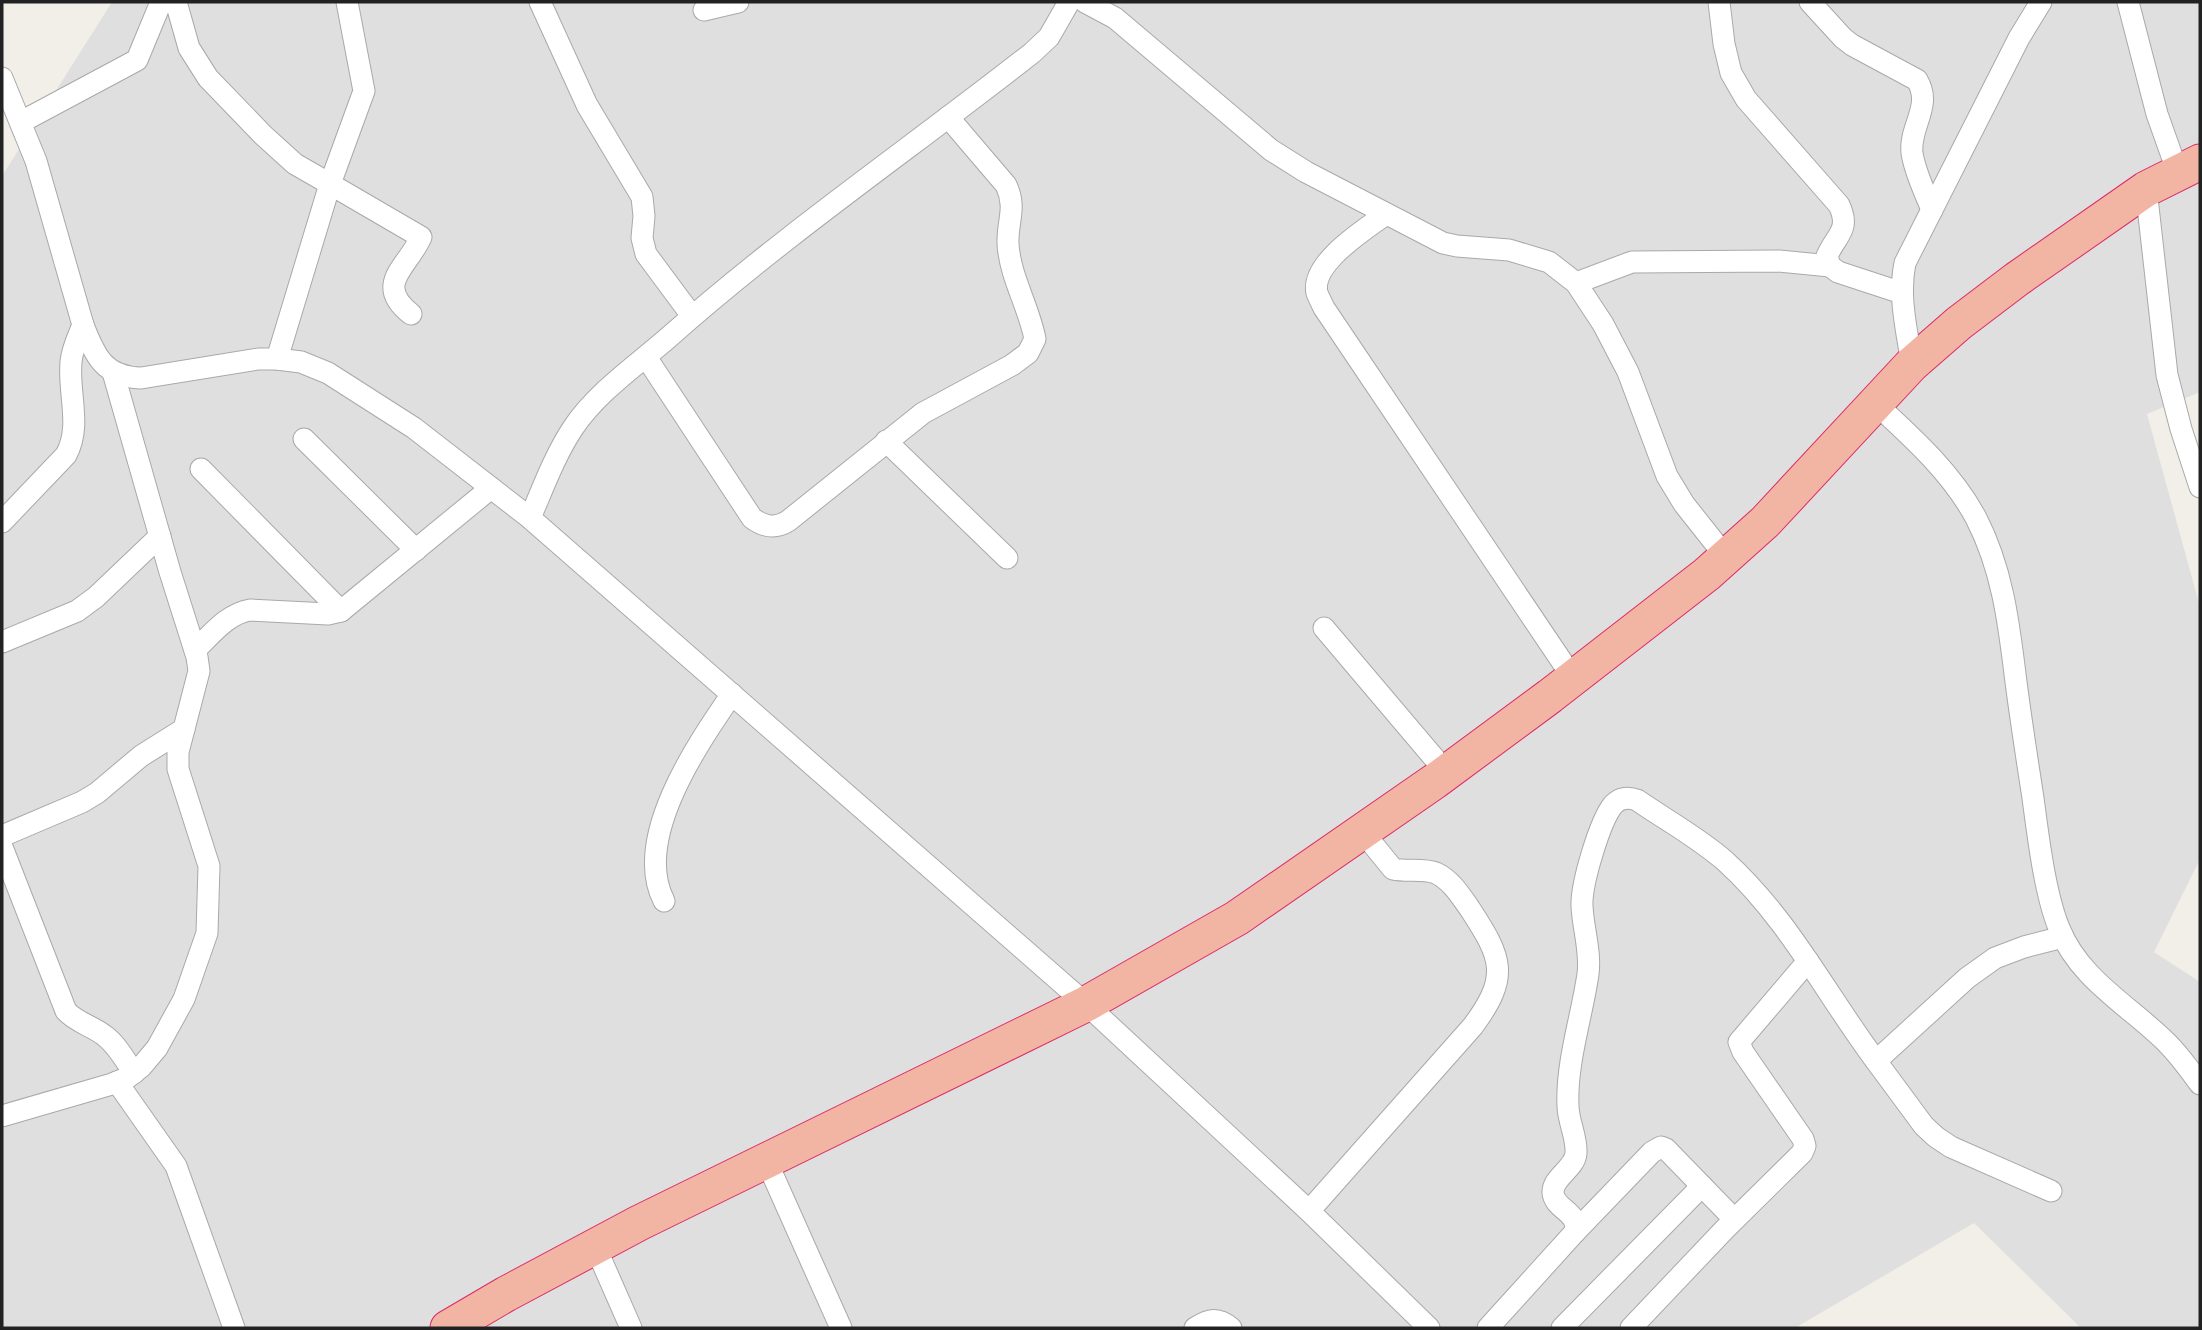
<svg xmlns="http://www.w3.org/2000/svg" width="2202" height="1330" viewBox="0 0 2202 1330" font-family="Poppins,sans-serif">
	<rect width="100%" height="100%" fill="#f2efe9"/>
	<!-- residential -->
	<polygon fill="#e0dfdf" points="112,2 2200,2 2200,392 2147,414 2200,607 2200,859 2154,952 2200,982 2200,1328 2081,1328 1974,1223 1795,1328 2,1328 2,176"/>
	<g fill="none" stroke-linecap="round" stroke-linejoin="round">
		<defs>
			<g id="minor">
				<polyline points="176,2 189,48 208,78 263,135 295,164 330,184 277,359"/>
				<path d="M 347,2 L 364,91 L 330,184 L 421,237 C 408,267 373,284 411,314"/>
				<polyline points="540,2 587,105 642,197 644,216 642,238 646,254 692,316"/>
				<polyline points="1085,2 1115,18 1271,150 1306,172 1443,243 1457,246 1509,250 1549,262 1576,283 1603,324 1628,372 1667,476 1684,504 1726,557"/>
				<path d="M 1719,2 L 1724,44 L 1731,73 L 1746,99 L 1839,205 C 1851,230 1836,235 1827,256 L 1830,266 L 1838,272 L 1902,293"/>
				<path d="M 1810,2 L 1843,38 L 1852,45 L 1917,80 C 1933,106 1909,126 1912,153 C 1915,173 1925,192 1932,210"/>
				<polyline points="2128,2 2157,114 2178,173"/>
				<polyline points="704,10 738,2"/>
				<path d="M 2,78 L 36,161 L 83,325 C 95,356 104,377 141,378 L 258,359 L 277,359 L 301,362 L 328,373 L 414,428 L 530,518 L 1086,1004 L 1309,1211 L 1429,1328"/>
				<polyline points="21,122 137,60 161,2"/>
				<polyline points="2146,189 2167,375 2181,429 2200,487"/>
				<path d="M 1386,214 C 1366,229 1310,263 1317,293 C 1319,298 1322,304 1324,308 L 1573,678"/>
				<polyline points="1576,283 1632,262 1779,261 1830,266"/>
				<path d="M 646,357 L 752,518 C 764,527 775,529 788,521 L 923,413 L 1012,365 L 1028,353 L 1035,339 C 1029,307 1010,277 1008,244 C 1007,221 1017,208 1006,185 L 948,117"/>
				<path d="M 1912,364 C 1907,331 1898,297 1905,263 L 2019,38 L 2041,2"/>
				<path d="M 1875,403 C 1912,437 1952,473 1976,518 C 2003,570 2009,625 2016,682 C 2021,721 2027,759 2033,798 C 2038,836 2045,894 2059,928 C 2079,979 2130,1006 2167,1043 C 2179,1055 2190,1070 2200,1084"/>
				<polyline points="304,439 416,550"/>
				<polyline points="886,441 1007,558"/>
				<polyline points="201,469 341,611"/>
				<path d="M 530,518 C 543,488 555,455 573,428 C 597,392 637,365 669,337 C 784,235 911,148 1032,53 L 1049,37 L 1069,2"/>
				<path d="M 2,522 L 66,455 C 82,426 68,394 71,362 C 72,349 78,337 83,325"/>
				<polyline points="1324,628 1446,772"/>
				<polyline points="2,642 77,611 96,597 160,536"/>
				<path d="M 195,650 C 212,634 227,614 250,610 L 328,614 L 341,611 L 491,488"/>
				<polyline points="2,836 82,802 97,793 141,756 184,729"/>
				<path d="M 2,847 L 66,1011 C 77,1023 93,1026 105,1036 C 117,1045 125,1060 134,1073"/>
				<path d="M 664,901 C 632,839 697,745 732,694"/>
				<polyline points="117,1082 176,1166 234,1328"/>
				<polyline points="2,1116 112,1084 127,1078 141,1067 157,1048 184,999 207,933 209,866 178,769 178,752 199,671 197,657 170,572 113,372"/>
				<polyline points="766,1160 841,1328"/>
				<polyline points="2051,1191 1951,1147 1936,1137 1924,1126 1876,1061 1967,978 1995,958 2024,947 2063,937"/>
				<path d="M 1309,1211 L 1473,1026 C 1510,976 1502,958 1470,909 C 1460,895 1452,881 1436,873 C 1423,868 1407,872 1393,869 L 1362,831"/>
				<polyline points="1575,1232 1652,1152 1661,1147 1666,1149 1734,1219"/>
				<polyline points="595,1246 631,1328"/>
				<path d="M 1195,1328 C 1209,1319 1218,1317 1231,1328"/>
				<path d="M 1488,1328 L 1575,1232 C 1580,1212 1555,1210 1553,1193 C 1552,1177 1575,1169 1576,1153 C 1577,1137 1568,1121 1568,1106 C 1566,1063 1582,1016 1588,974 C 1591,951 1583,929 1582,906 C 1581,884 1600,821 1613,805 C 1620,797 1629,797 1637,800 C 1666,820 1699,838 1725,861 C 1788,918 1826,994 1876,1061"/>
				<polyline points="1562,1328 1702,1186"/>
				<polyline points="1631,1328 1725,1229 1802,1153 1805,1146 1803,1139 1743,1052 1739,1042 1808,961"/>
			</g>
			<polyline id="trunk" points="448,1328 506,1294 639,1223 1086,1004 1237,918 1435,781 1550,696 1707,574 1765,522 1912,364 1959,323 2017,279 2146,189 2200,162"/>
		</defs>
		<!-- minor casing -->
		<use href="#minor" stroke="#a9a9a9" stroke-width="23"/>
		<!-- trunk casing -->
		<use href="#trunk" stroke="#dc2a67" stroke-width="37"/>
		<!-- minor -->
		<use href="#minor" stroke="#fff" stroke-width="21"/>
		<!-- trunk -->
		<use href="#trunk" stroke="#f2b4a3" stroke-width="35"/>
	</g>
	<!-- border -->
	<rect width="2202" height="1330" fill="none" stroke="#222222" stroke-width="7"/>
</svg>
